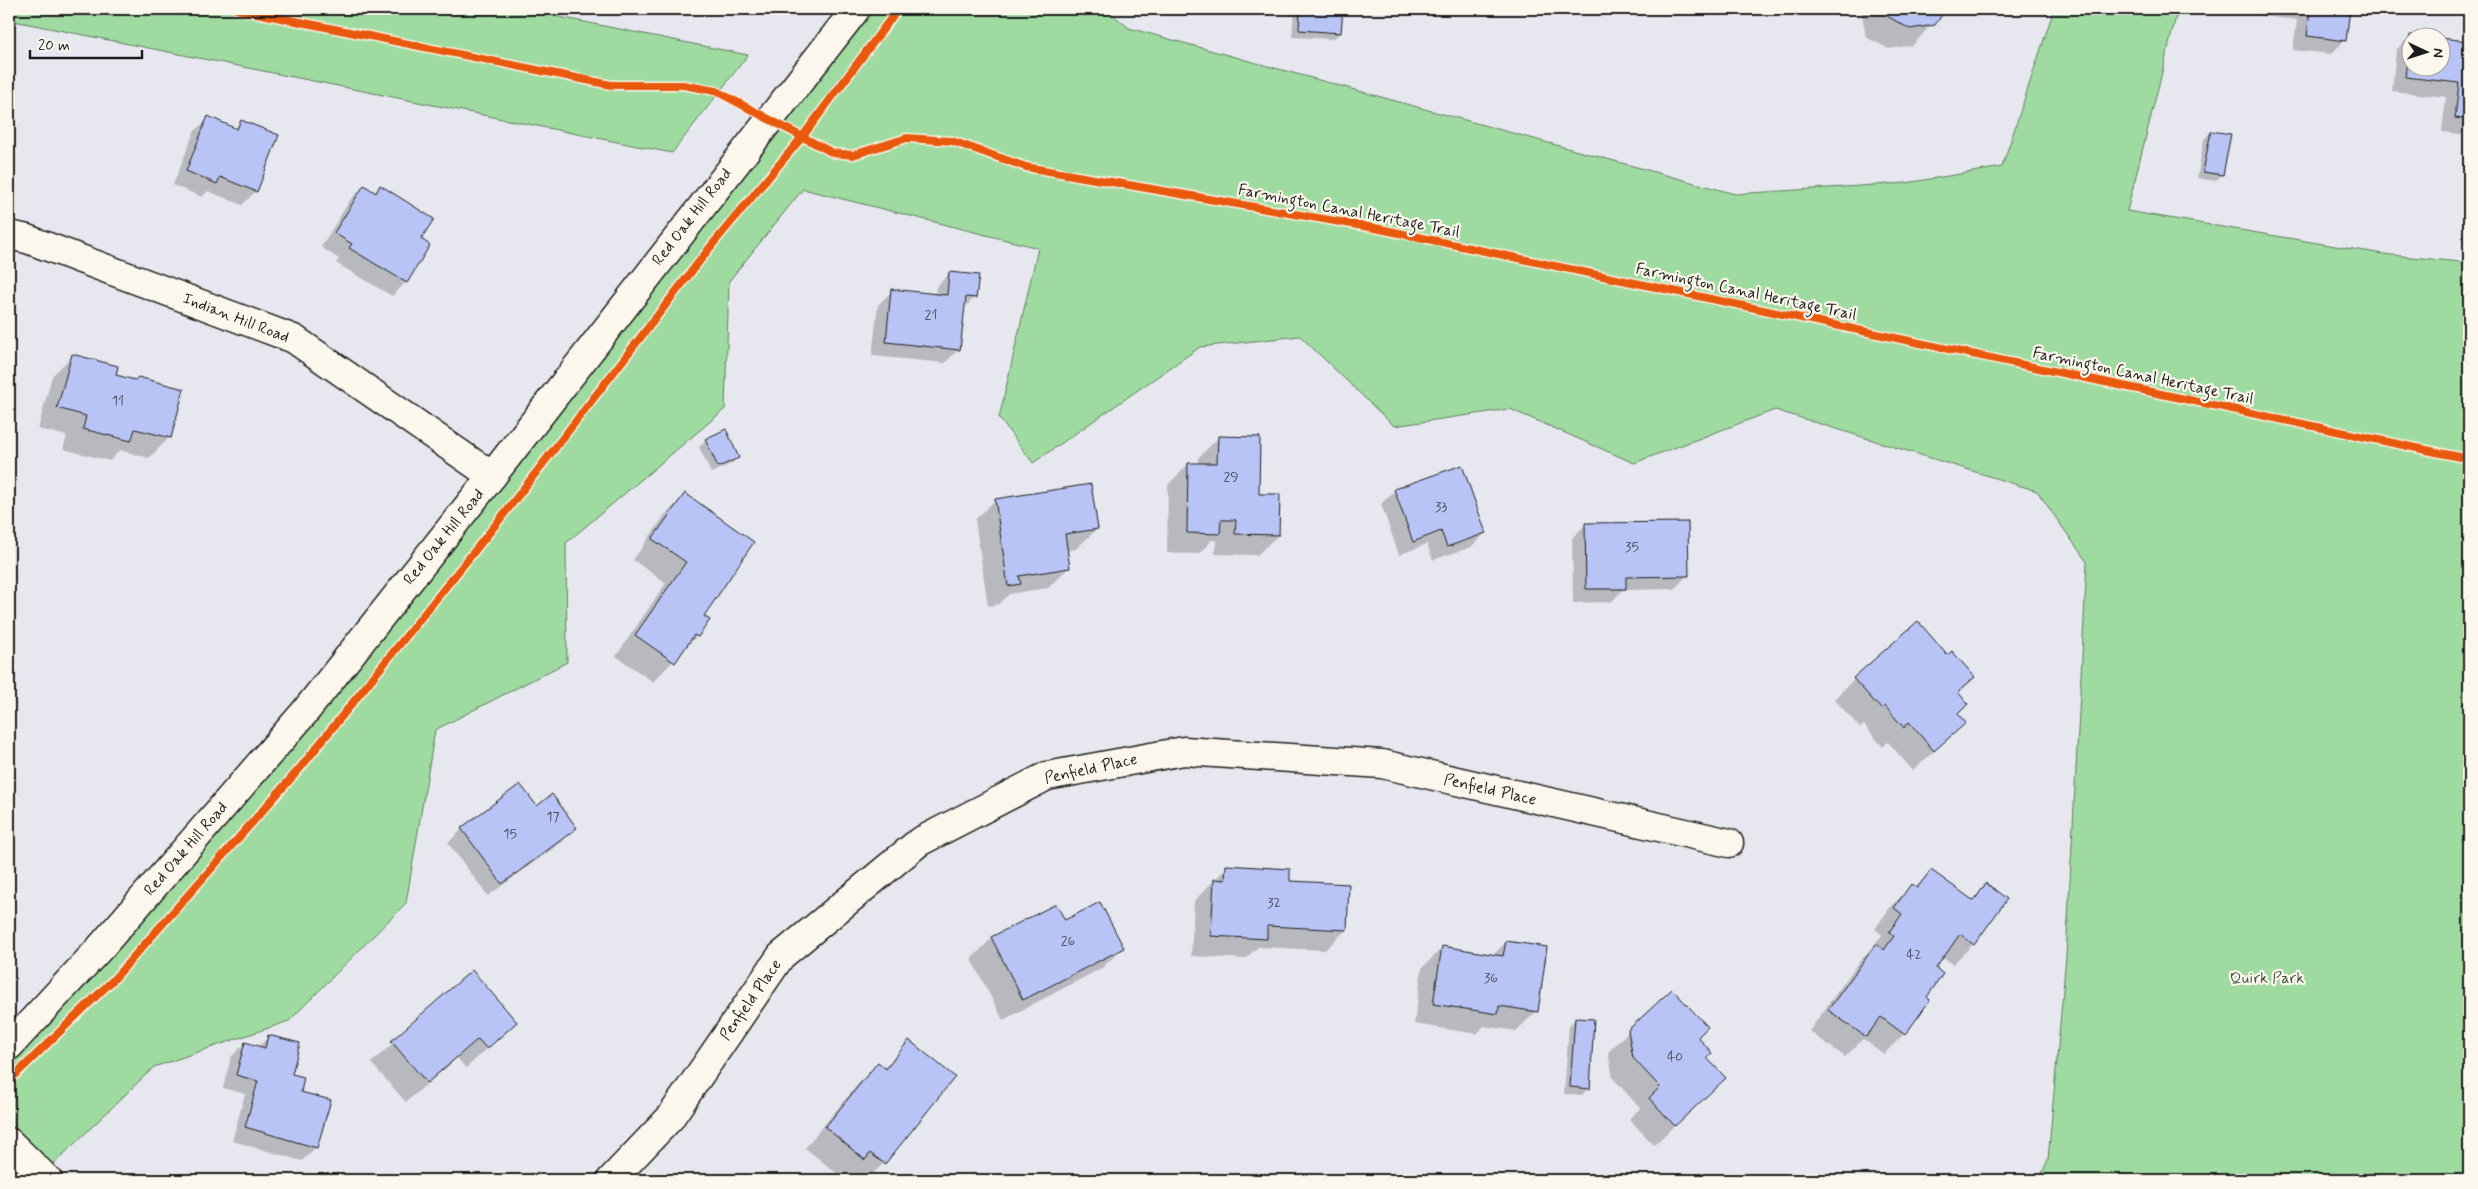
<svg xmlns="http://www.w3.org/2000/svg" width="2478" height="1189" viewBox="0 0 2478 1189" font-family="Mynerve,sans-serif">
	<rect width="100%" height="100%" fill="#e7e8ef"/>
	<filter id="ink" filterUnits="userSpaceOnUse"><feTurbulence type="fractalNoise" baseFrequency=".02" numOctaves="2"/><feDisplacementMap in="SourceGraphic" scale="10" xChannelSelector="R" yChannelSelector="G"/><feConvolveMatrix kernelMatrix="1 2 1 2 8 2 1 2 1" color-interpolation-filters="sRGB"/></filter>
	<g filter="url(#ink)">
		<!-- green -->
		<g fill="#9fdba1" stroke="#5e7c5e">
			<polygon points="9,9 520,9 748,55 672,153 9,20"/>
			<polygon points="856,9 1106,9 1129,28 1735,194 1906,183 2002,167 2054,9 2178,9 2127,211 2383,254 2469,263 2469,1180 2039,1180 2048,1160 2066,956 2087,562 2037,491 1775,410 1634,463 1510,409 1394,426 1300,336 1200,347 1033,463 999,418 1038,248 803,189 729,281 725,409 566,543 567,662 435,730 406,903 289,1021 154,1067 42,1175 9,1142 9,1046 100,948"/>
		</g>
		<!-- shadow -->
		<g fill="#0003">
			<polygon points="1297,9 1341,9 1340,33 1333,39 1292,37 1294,11"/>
			<polygon points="1861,9 1957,9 1954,12 1941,14 1913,45 1889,49 1866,37"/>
			<polygon points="2253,9 2349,9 2345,40 2331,54 2293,50 2297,20 2252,15"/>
			<polygon points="2410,36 2410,68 2440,68 2440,39 2469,43 2469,135 2442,132 2446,97 2392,91 2396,50"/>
			<polygon points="208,118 234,129 241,122 256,191 242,205 208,191 202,197 173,185 194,132"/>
			<polygon points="2211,132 2222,175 2215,181 2197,178 2204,139"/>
			<polygon points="364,186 374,193 380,187 420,240 428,245 406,282 392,296 336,263 339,259 321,247 350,200"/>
			<polygon points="950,273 975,297 963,309 959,349 945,363 872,356 878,305 892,291 935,295 936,287"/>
			<polygon points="72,356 114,376 170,437 149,458 120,450 110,461 63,449 67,436 38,429 52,376"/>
			<polygon points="1218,438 1258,496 1278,535 1257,555 1215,554 1216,540 1212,540 1199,554 1167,553 1168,485 1188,464 1198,464 1198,458"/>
			<polygon points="706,440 738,457 731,464 711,473 699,447"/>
			<polygon points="1395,490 1485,533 1471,547 1433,560 1427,544 1399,555 1381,504"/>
			<polygon points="685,495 702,616 697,636 653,682 616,656 666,583 633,560 665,515"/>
			<polygon points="995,500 1097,529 1076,549 1066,551 1068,568 1048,588 1009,594 999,604 988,606 975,520"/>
			<polygon points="1586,524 1688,575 1674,589 1623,590 1611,602 1573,603 1572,538"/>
			<polygon points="1947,657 1974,677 1957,693 1957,714 1964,723 1913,771 1888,742 1883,747 1864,725 1860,728 1834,699 1854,679"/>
			<polygon points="575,828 562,842 488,896 448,843 462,829"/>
			<polygon points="1227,867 1288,882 1346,930 1325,950 1258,947 1245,959 1191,956 1194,901"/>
			<polygon points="1931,872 1971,901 1987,885 1973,944 1953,964 1942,957 1934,968 1925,997 1904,1034 1884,1054 1863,1039 1845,1057 1809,1031 1856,966 1882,935 1875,929 1891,906 1912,886 1915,888"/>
			<polygon points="1056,905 1064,922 1123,948 1102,968 1003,1020 971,959 992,938"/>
			<polygon points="1506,942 1537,1011 1516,1031 1484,1026 1477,1034 1414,1024 1422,968 1443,947 1493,955"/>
			<polygon points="472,972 516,1022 466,1068 457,1058 406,1102 371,1063"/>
			<polygon points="1575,1019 1589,1088 1582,1095 1564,1094 1569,1026"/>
			<polygon points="1629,1031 1696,1037 1705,1058 1704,1098 1654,1145 1629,1119 1640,1108 1613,1078 1608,1052"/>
			<polygon points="269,1036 299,1093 316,1147 302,1161 232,1141 245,1094 223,1088 231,1057 245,1043 258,1047"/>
			<polygon points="909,1042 953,1077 884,1163 866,1180 859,1180 850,1173 844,1179 805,1148 858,1084 878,1064 884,1068"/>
		</g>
		<!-- building -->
		<g fill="#b8c4f5" stroke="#1c1c1c">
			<polygon points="1300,9 1343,9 1341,33 1299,30"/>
			<polygon points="1885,9 1946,9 1935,25 1910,29 1887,16"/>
			<polygon points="2310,9 2350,9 2346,41 2307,36"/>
			<polygon points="2410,35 2436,38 2410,38 2410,68 2440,68 2440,38 2469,41 2469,120 2455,118 2459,83 2405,77"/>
			<polygon points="208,116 237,129 241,120 279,135 257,192 220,177 217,184 186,171"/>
			<polygon points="2211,131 2231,134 2223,175 2203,172"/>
			<polygon points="364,185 376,193 380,185 434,219 421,239 430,245 407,283 349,248 352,244 334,233"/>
			<polygon points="949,272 979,275 976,298 966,297 960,350 886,342 891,289 947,295"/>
			<polygon points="72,354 118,366 116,375 135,380 138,377 184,389 171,438 135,429 131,441 83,429 86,416 57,408"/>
			<polygon points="726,429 739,458 718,467 705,439"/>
			<polygon points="1218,436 1260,437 1259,494 1280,494 1279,535 1235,534 1236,520 1221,520 1220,534 1187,533 1188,463 1217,463"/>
			<polygon points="1462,465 1486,533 1447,547 1441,531 1413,542 1394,489"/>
			<polygon points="1091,484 1098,529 1065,534 1070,568 1019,576 1021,584 1008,586 995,499"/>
			<polygon points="685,493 754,542 704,616 710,620 698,637 694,635 675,663 635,635 686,562 652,539"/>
			<polygon points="1688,522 1689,576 1626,577 1626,589 1586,589 1585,523"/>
			<polygon points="1918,621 1947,655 1952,651 1975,677 1958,692 1968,704 1958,714 1966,723 1934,751 1909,722 1904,728 1885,706 1881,709 1853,678"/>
			<polygon points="520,784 537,806 552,794 577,828 502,884 461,828"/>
			<polygon points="1226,865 1290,869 1290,881 1349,884 1347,930 1267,926 1267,939 1211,936 1214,879 1225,880"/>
			<polygon points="1931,870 1974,901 1986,883 2007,899 1974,945 1960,934 1936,968 1943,974 1927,997 1930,1000 1905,1035 1881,1017 1866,1037 1828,1010 1876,944 1884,950 1894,936 1889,932 1902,914 1894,908 1911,884 1917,888"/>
			<polygon points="1100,902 1124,948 1023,1000 991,937 1056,904 1065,920"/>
			<polygon points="1506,941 1547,947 1538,1012 1499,1006 1498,1014 1433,1004 1442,946 1503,956"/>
			<polygon points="472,970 517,1022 487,1049 478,1039 427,1083 391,1041"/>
			<polygon points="1672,989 1708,1027 1698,1037 1712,1053 1707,1058 1726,1078 1675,1126 1649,1098 1660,1087 1633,1058 1628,1030"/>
			<polygon points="1575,1018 1594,1019 1590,1089 1570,1087"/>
			<polygon points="268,1035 300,1043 292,1074 304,1077 301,1092 331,1100 317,1148 245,1127 258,1081 236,1075 245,1042 265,1048"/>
			<polygon points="909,1040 955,1077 885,1164 870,1153 865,1160 825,1127 878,1062 886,1069"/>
		</g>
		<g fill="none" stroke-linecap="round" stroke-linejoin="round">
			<defs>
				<g id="minor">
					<polyline points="9,235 27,239 294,339 492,476"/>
					<polyline points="9,1142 48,1180"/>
					<polyline points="611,1180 670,1118 781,956 919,842 1047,776 1184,751 1382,764 1729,843"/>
				</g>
				<polyline id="tertiary" points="9,1046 100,948 304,713 492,476 856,9"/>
			</defs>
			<!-- minor casing -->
			<use href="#minor" stroke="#1c1c1c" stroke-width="31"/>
			<!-- tertiary casing -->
			<use href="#tertiary" stroke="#1c1c1c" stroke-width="31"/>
			<!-- minor -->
			<use href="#minor" stroke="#fbf7ec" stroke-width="28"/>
			<!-- tertiary -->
			<use href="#tertiary" stroke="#fbf7ec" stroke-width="28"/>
			<defs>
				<g id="cycleway">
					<polyline points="236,9 611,85 683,85 716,91 833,153 853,155 907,138 952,141 1026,167 1380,229 2469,459"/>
					<polyline points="9,1081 114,979 301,767 497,523 712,245 803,136 898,9"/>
				</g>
			</defs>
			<!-- cycleway casing -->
			<use href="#cycleway" stroke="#fbf7ec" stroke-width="11"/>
			<!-- cycleway -->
			<use href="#cycleway" stroke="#e8590c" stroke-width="8"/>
		</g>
	</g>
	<g text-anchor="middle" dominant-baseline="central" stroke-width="4.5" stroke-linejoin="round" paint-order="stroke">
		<!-- number labels -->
		<g font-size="14" fill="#434652">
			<text x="931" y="315">21</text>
			<text x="118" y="401">11</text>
			<text x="1231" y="477">29</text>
			<text x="1441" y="507">33</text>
			<text x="1632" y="547">35</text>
			<text x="553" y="817">17</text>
			<text x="510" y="834">15</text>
			<text x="1274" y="903">32</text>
			<text x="1068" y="941">26</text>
			<text x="1914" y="955">42</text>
			<text x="1491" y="978">36</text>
			<text x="1675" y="1057">40</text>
		</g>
		<!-- street labels -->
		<g font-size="16" fill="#1c1c1c" stroke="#fbf7ec">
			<text transform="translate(1349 211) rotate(11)">Farmington Canal Heritage Trail</text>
			<text transform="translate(692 217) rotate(-52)">Red Oak Hill Road</text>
			<text transform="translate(1746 292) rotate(12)">Farmington Canal Heritage Trail</text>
			<text transform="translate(236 318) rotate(21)">Indian Hill Road</text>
			<text transform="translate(2143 376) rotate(12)">Farmington Canal Heritage Trail</text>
			<text transform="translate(444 537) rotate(-51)">Red Oak Hill Road</text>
			<text transform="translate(1091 769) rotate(-12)">Penfield Place</text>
			<text transform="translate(1490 790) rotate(13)">Penfield Place</text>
			<text transform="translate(186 849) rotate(-49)">Red Oak Hill Road</text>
			<text transform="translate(751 1000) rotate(-55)">Penfield Place</text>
		</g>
		<!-- park labels -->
		<g font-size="16" fill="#435544" stroke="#fbf7ec">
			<text x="2267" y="978">Quirk Park</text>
		</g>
	</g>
	<!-- margin -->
	<rect width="2478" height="1189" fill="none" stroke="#fbf7ec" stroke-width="30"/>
	<rect x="15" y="15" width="2448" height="1159" fill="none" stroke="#1c1c1c" stroke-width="2" filter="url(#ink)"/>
	<!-- north arrow -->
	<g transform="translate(2426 52) rotate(94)"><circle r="24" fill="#fbf7ec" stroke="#a29f99"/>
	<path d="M0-4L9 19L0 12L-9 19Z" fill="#1c1c1c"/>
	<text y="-8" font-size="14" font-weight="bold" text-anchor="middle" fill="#1c1c1c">N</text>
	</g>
	<!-- scale -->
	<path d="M30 50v8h112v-8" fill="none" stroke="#1c1c1c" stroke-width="2.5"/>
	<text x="38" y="50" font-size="15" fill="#1c1c1c" stroke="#fbf7ec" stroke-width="4" paint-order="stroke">20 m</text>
</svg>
